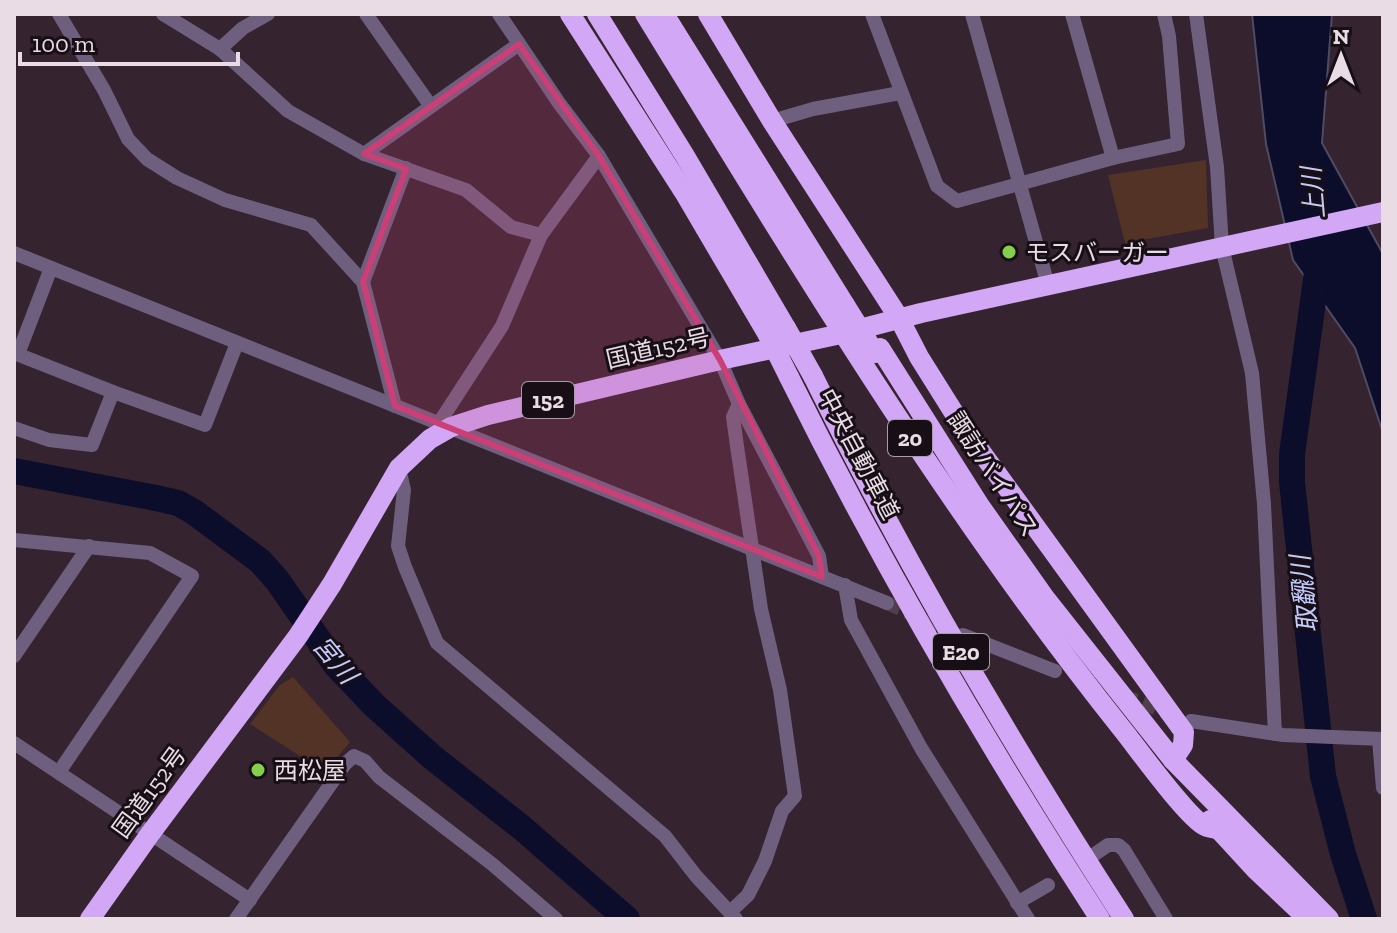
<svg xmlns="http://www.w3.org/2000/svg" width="1397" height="933" viewBox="0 0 1397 933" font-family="'Zilla Slab','Noto Sans JP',serif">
	<rect width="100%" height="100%" fill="#35232f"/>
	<!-- green -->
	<g fill="#543327">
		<polygon points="1206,160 1208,228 1125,243 1108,175"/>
		<polygon points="293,677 350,742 325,772 250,724 280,685"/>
	</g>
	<!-- water -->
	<polygon fill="#0c0d2b" stroke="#4e4b62" stroke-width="2" points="1252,14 1332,14 1322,143 1383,254 1383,433 1355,348 1293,260 1266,144"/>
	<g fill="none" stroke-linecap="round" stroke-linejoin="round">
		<!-- river -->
		<g stroke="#0c0d2b" stroke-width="26">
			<polyline points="1318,265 1292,454 1292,482 1323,776 1343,854 1364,919"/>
			<polyline points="14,471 156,498 178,503 194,512 260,561 277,580 336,665 374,705 432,757 521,827 627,919"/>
		</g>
		<!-- minor-tunnel -->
		<g stroke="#503f4a" stroke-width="14" stroke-dasharray="14 7" stroke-linecap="butt">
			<polyline points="887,603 949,630"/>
			<polyline points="1123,696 1171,714"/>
		</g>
		<!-- minor -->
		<g stroke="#6f5f7f" stroke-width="14">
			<polyline points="59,14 104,90 128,139 147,159 177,178 225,200 311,225 363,282 395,406"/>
			<polyline points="163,14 220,49 288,111 364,154 466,190 511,227 541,235"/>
			<polyline points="366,14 430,105"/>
			<polyline points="499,14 559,103 599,156 720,360 739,404 819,556 822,577"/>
			<polyline points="872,14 937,186 957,201 1113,158 1178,144 1169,36 1164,14"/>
			<polyline points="972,14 1048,285"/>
			<polyline points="1072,14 1113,158"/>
			<polyline points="1196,14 1217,167 1222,247 1252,373 1264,504 1275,734"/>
			<polyline points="220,49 243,28 268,14"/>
			<polyline points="772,121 813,109 900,93"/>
			<polyline points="364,154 519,44"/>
			<polyline points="14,253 887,603"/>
			<polyline points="363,282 406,168"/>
			<polyline points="14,353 113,392"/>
			<polyline points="18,354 51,268"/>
			<polyline points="439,423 502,326 541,235 599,156"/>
			<polyline points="14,428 49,440 92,445 113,392 205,425 237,343"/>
			<polyline points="399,468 404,490 398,546 405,567 437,643 665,836 696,876 736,919"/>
			<polyline points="14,540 150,553 192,576 59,772"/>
			<polyline points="845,585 851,620 921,748 1028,919"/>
			<polyline points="963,635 1055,671"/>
			<polyline points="14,656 89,546"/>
			<polyline points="1191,721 1283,735 1383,739"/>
			<polyline points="1379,739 1383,788"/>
			<polyline points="14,743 250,900"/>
			<polyline points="1092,856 1108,845 1118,845 1124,850 1166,919"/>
			<polyline points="1017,903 1048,885"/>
			<polyline points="730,912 748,895 765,861 782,811 795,796 780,690 761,609 737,446 733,417 739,404"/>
			<polyline points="236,919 345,764 354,756 365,761 379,777 492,864 556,919"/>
		</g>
		<!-- highway -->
		<g stroke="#d1a7f6" stroke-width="20">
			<polyline points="570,14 684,192 768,335"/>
			<polyline points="597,14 685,156 786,328"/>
			<path d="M 645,14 C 796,260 945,508 1126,734 C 1140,752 1188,818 1205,826 C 1208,828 1212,828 1216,829"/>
			<polyline points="664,14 845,305"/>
			<polyline points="708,14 772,121 899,318 919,357 961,424 1184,732 1183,745 1173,760"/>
			<polyline points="880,348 980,506 1045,598 1173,760 1329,919"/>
			<path d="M 813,376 C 905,563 1011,744 1124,919"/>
			<path d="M 789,377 C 881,563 987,745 1100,919"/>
			<polyline points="1210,820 1256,870 1308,919"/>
			<polyline points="90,919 150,834 298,636 332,584 399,468 430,439 451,427 488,415 720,360 841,334 921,313 1383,212"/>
		</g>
		<!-- highway-bridge -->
		<g stroke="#d1a7f6" stroke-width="20">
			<polyline points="845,305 875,353"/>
			<polyline points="786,328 813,376"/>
			<polyline points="768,335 789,377"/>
		</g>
	</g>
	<!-- marked area -->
	<path fill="#ca3f76" fill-opacity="0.2" stroke="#ca3f76" stroke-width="6" stroke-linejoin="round" d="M 519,44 L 599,156 L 720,360 L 819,556 L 822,577 L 395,406 L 363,282 L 406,169 L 364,154 Z"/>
	<!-- markers -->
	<g fill="#86cf4c" stroke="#170f15" stroke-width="3">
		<circle cx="1009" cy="252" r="8"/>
		<circle cx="258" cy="770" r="8"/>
	</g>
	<g text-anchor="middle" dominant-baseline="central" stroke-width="6" stroke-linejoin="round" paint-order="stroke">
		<!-- shield labels -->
		<g fill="#170f15" stroke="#aa9ea6" stroke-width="2">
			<rect x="522" y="382" width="52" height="36" rx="6"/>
			<rect x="888" y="420" width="44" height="36" rx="6"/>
			<rect x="933" y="634" width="56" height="36" rx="6"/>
		</g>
		<g font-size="22" font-weight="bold" fill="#e9dce4">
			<text x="548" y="400">152</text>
			<text x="910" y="438">20</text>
			<text x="961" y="652">E20</text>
		</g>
		<!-- poi labels -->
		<g font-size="24" fill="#e9dce4" stroke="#170f15" text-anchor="start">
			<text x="1025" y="252">モスバーガー</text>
			<text x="274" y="770">西松屋</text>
		</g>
		<!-- street labels -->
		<g font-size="24" fill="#e9dce4" stroke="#170f15">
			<text transform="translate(658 348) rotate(-13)">国道152号</text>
			<text transform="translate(859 454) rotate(62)">中央自動車道</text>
			<text transform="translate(993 474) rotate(57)">諏訪バイパス</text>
			<text transform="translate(149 792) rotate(-54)">国道152号</text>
		</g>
		<!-- water labels -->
		<g font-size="26" font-style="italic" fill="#c3cbfe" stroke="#170f15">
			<text transform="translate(1313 193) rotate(-95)">上川</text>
			<text transform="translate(1304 594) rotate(-96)">取飜川</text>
			<text transform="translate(335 660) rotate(50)">宮川</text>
		</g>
	</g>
	<!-- border -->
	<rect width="1397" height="933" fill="none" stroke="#e9dce4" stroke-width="32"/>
	<!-- north arrow -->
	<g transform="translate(1341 56)" stroke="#170f15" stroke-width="6" paint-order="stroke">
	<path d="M0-6L14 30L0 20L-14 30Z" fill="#e9dce4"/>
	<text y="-12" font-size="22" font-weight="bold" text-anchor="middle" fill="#e9dce4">N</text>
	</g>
	<!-- scale -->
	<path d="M20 52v12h218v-12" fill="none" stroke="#e9dce4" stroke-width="4"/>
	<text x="32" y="52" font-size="24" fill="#e9dce4" stroke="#170f15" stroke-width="6" paint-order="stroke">100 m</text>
</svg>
